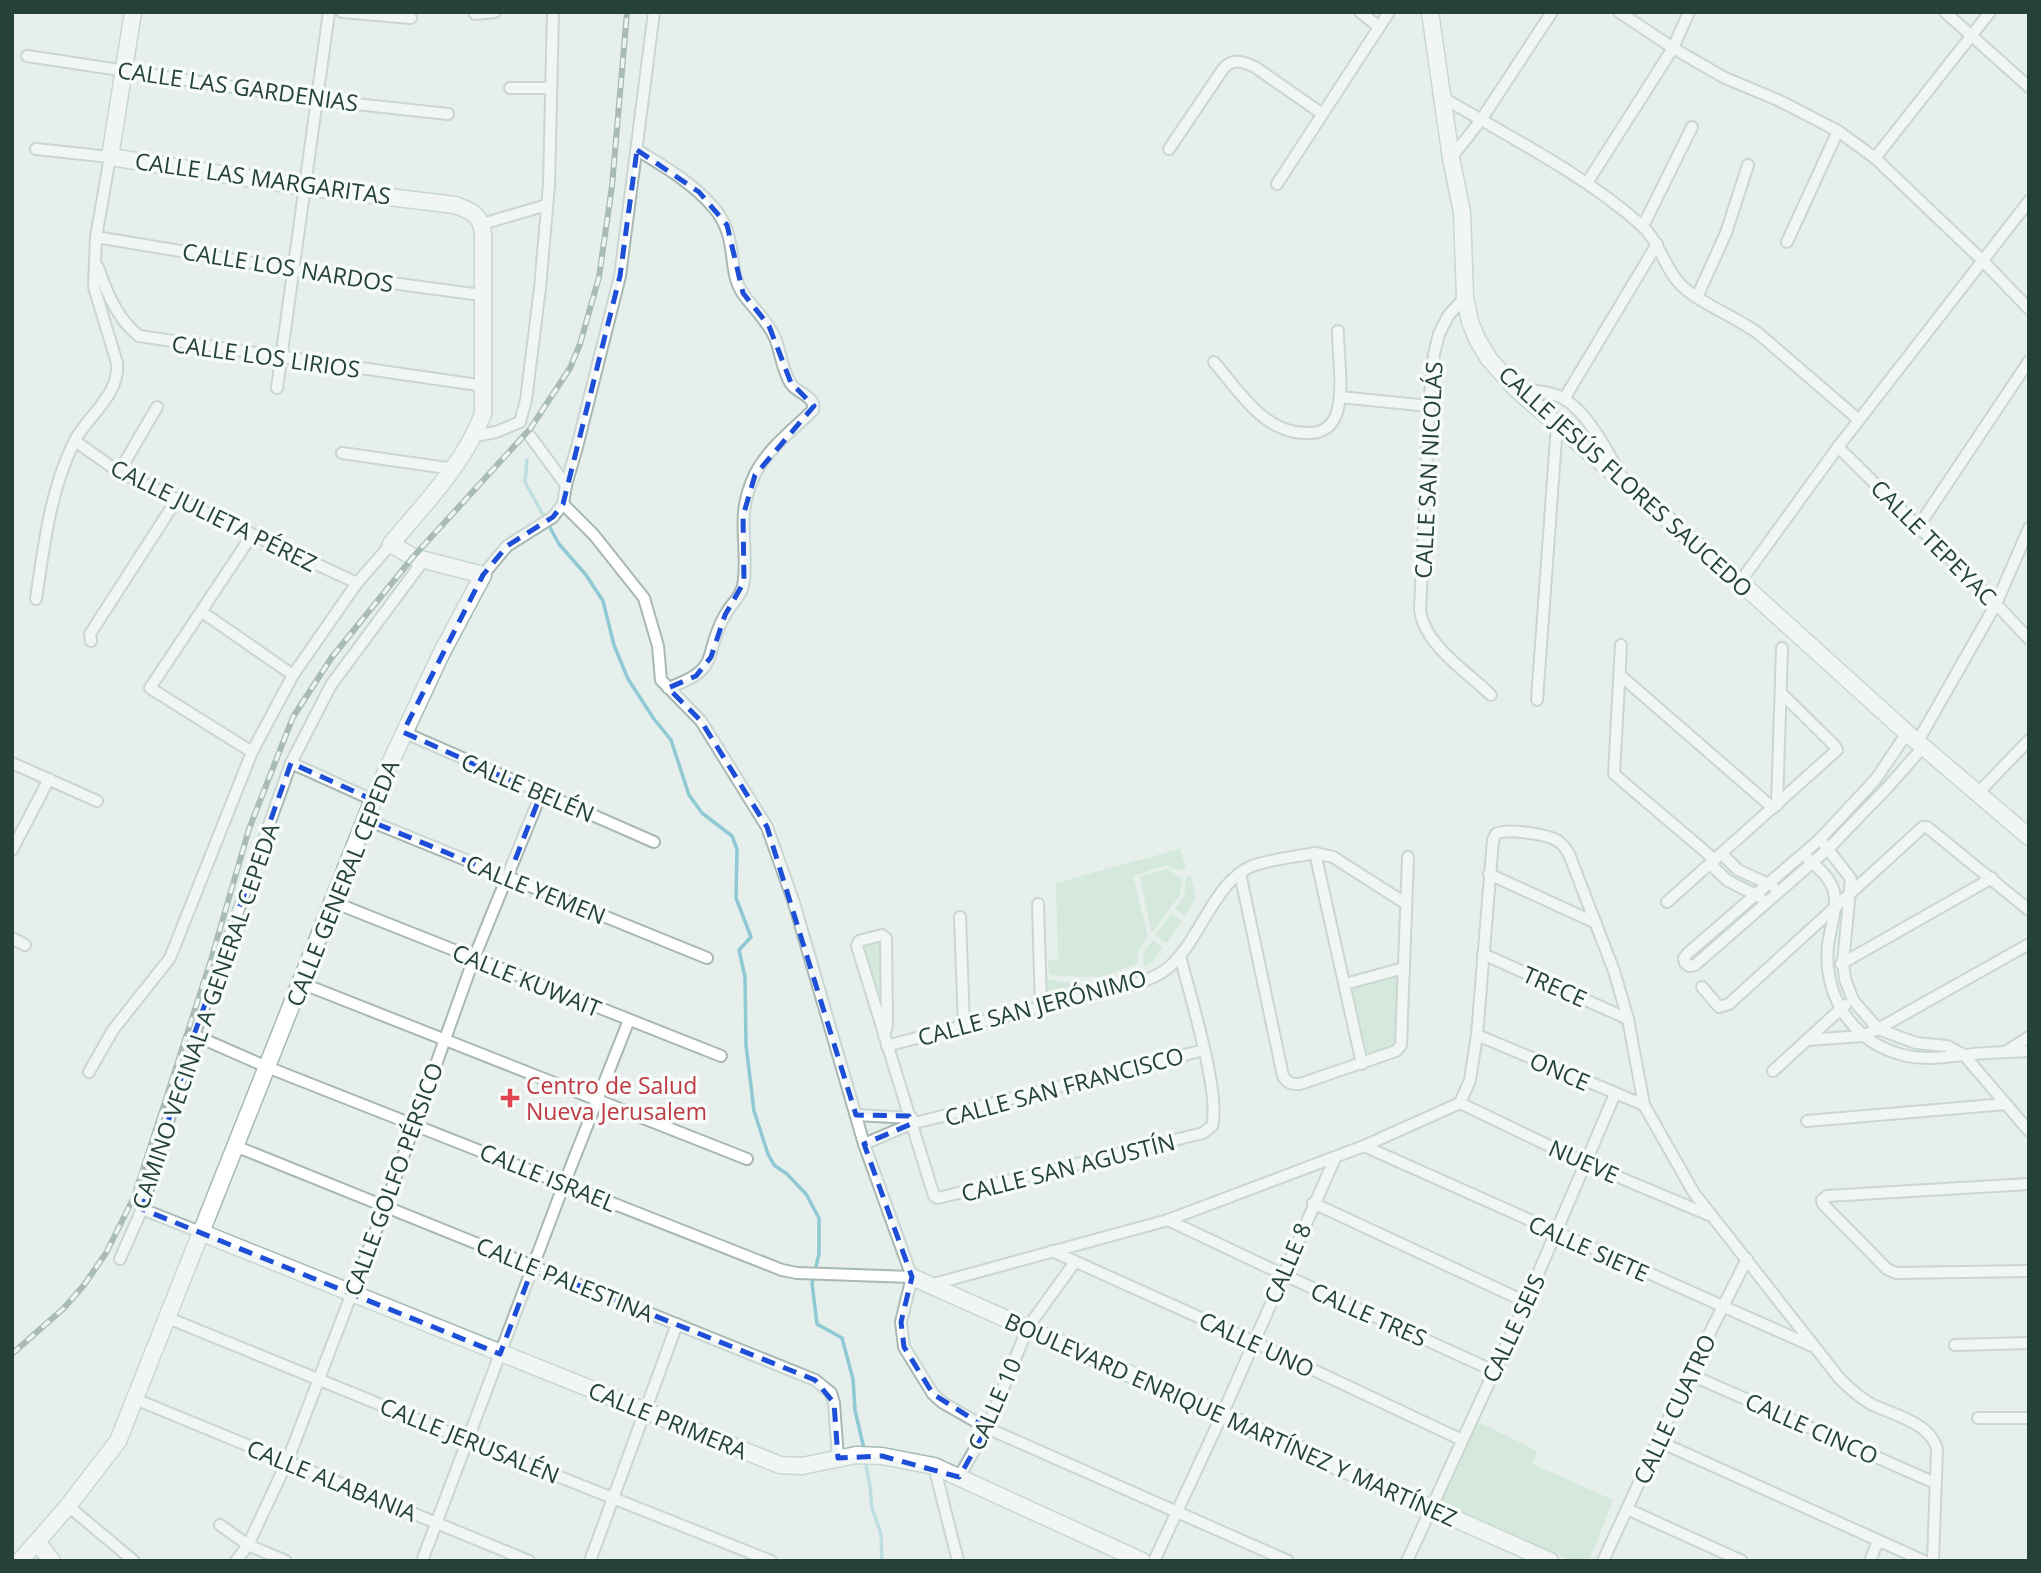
<svg xmlns="http://www.w3.org/2000/svg" width="2041" height="1573" viewBox="0 0 2041 1573" font-family="'Open Sans',sans-serif">
	<rect width="100%" height="100%" fill="#e6efeb"/>
	<!-- park -->
	<g fill="#bfe0c8">
		<polygon points="1180,849 1186,868 1178,871 1167,865 1133,876 1148,937 1137,953 1138,963 1101,977 1057,976 1049,973 1048,960 1058,959 1056,883"/>
		<polygon points="1167,869 1182,878 1180,895 1153,932 1151,931 1140,876"/>
		<polygon points="1191,876 1196,897 1185,916 1175,909 1184,897 1186,877"/>
		<polygon points="1172,913 1182,921 1166,943 1155,935"/>
		<polygon points="884,939 883,1031 859,948"/>
		<polygon points="1153,940 1162,947 1152,963 1143,966 1144,952"/>
		<polygon points="1397,974 1396,1045 1367,1053 1352,986"/>
		<polygon points="1043,978 1081,985 1042,998"/>
		<polygon points="1476,1421 1537,1451 1533,1464 1613,1500 1589,1561 1571,1561 1441,1502"/>
	</g>
	<g fill="none" stroke-linecap="round" stroke-linejoin="round">
		<!-- stream -->
		<g stroke="#8ec9d4" stroke-width="3.5">
			<polyline points="527,460 525,482 559,544 586,575 603,601 614,645 628,679 654,719 671,740 689,795 702,813 732,836 737,849 736,898 751,937 739,950 745,977 746,1045 754,1111 768,1154 774,1165 787,1174 806,1194 819,1218 819,1254 812,1283 817,1324 842,1338 853,1379 855,1410 864,1449"/>
			<polyline points="865,1460 870,1486 872,1508 881,1534 882,1561"/>
		</g>
		<defs>
			<g id="street">
				<polyline points="342,12 411,18"/>
				<polyline points="1360,12 1379,27"/>
				<polyline points="1619,12 1673,48 1723,77 1780,101 1838,131 1875,158 1983,261 2029,309"/>
				<polyline points="1945,12 2029,87"/>
				<polyline points="475,14 495,12"/>
				<polyline points="27,56 319,100 448,114"/>
				<polyline points="510,88 551,88"/>
				<path d="M 1442,97 C 1509,137 1582,173 1640,224 C 1660,241 1664,269 1682,286 C 1704,306 1735,316 1759,334 L 1859,420"/>
				<path d="M 36,149 L 110,157 L 96,237 L 94,287 L 117,363 C 120,395 87,416 74,442 C 50,491 44,545 36,599"/>
				<path d="M 1169,149 L 1223,69 C 1233,58 1242,61 1255,67 L 1321,113"/>
				<path d="M 637,150 C 665,167 693,183 714,208 C 740,239 726,270 743,294 C 754,309 767,320 775,338 C 781,352 782,371 791,384 C 798,394 816,396 813,410 C 793,430 768,448 755,474 C 735,516 748,538 744,580 C 743,596 731,603 724,617 C 702,657 723,668 668,688"/>
				<polyline points="1451,158 1481,120 1552,12"/>
				<polyline points="1875,158 1990,12"/>
				<polyline points="1587,183 1673,48 1689,12"/>
				<polyline points="1277,184 1389,12"/>
				<polyline points="482,224 547,205"/>
				<polyline points="1643,226 1692,127"/>
				<polyline points="96,237 295,270 481,295"/>
				<polyline points="1787,242 1838,131"/>
				<path d="M 98,267 C 106,292 118,320 139,336 L 485,386"/>
				<path d="M 1465,297 L 1448,316 L 1439,334 L 1434,354 L 1429,406 L 1420,611 C 1425,645 1467,672 1491,695"/>
				<polyline points="1697,297 1726,233 1748,165"/>
				<path d="M 1214,362 C 1240,392 1265,435 1309,433 C 1323,433 1333,426 1337,412 C 1344,390 1338,355 1338,331"/>
				<polyline points="277,388 329,12"/>
				<path d="M 1519,389 C 1533,391 1550,391 1563,398 C 1587,412 1607,450 1620,474"/>
				<polyline points="1340,397 1429,406"/>
				<polyline points="1564,399 1657,244"/>
				<polyline points="520,422 526,400 540,288 549,185 553,12"/>
				<polyline points="475,436 496,432 520,422"/>
				<polyline points="530,436 566,485"/>
				<polyline points="75,441 119,472 357,583"/>
				<polyline points="1838,447 1996,604 2029,639"/>
				<polyline points="342,453 454,469"/>
				<polyline points="119,472 157,407"/>
				<polyline points="563,504 594,535 644,598 658,646 661,680 701,721 767,827 794,903 864,1144 912,1277"/>
				<polyline points="1918,527 2029,361"/>
				<polyline points="252,535 150,688 252,752"/>
				<polyline points="483,575 507,546 553,517 563,504 566,485 577,447 620,276 654,12"/>
				<polyline points="1740,582 1838,447 2029,201"/>
				<polyline points="202,612 293,675"/>
				<polyline points="91,641 90,634 177,499"/>
				<polyline points="1621,645 1614,774 1715,860"/>
				<polyline points="1621,676 1773,808"/>
				<polyline points="1537,700 1557,425"/>
				<polyline points="403,732 654,842"/>
				<polyline points="1907,733 1876,779 1820,839 1688,953 1684,958 1685,963 1689,966 1695,965 1828,849 1886,789 1924,746"/>
				<polyline points="1918,741 1996,604 2029,528"/>
				<polyline points="12,763 97,801"/>
				<polyline points="291,763 373,800"/>
				<polyline points="1978,793 2029,740"/>
				<polyline points="1777,805 1782,648"/>
				<polyline points="365,819 707,958"/>
				<polyline points="1824,844 1851,879 1843,963 1845,979 1853,1000 1878,1029 1916,1043 1947,1046 1964,1055 2029,1131"/>
				<polyline points="12,850 49,779"/>
				<polyline points="1315,853 1362,1064"/>
				<polyline points="1722,854 1738,870 1773,886"/>
				<path d="M 1808,859 C 1818,867 1831,879 1834,892 C 1838,908 1830,929 1828,945 C 1823,998 1854,1044 1907,1056 C 1926,1060 1945,1057 1965,1055 C 1986,1052 2008,1052 2029,1051"/>
				<polyline points="1710,864 1728,881 1760,897"/>
				<path d="M 1240,873 L 1283,1076 C 1288,1084 1292,1084 1300,1084 L 1396,1051 L 1401,1045 L 1408,857"/>
				<polyline points="1489,874 1596,923"/>
				<polyline points="333,902 721,1056"/>
				<polyline points="1667,902 1837,750 1835,746 1781,693"/>
				<polyline points="1038,904 1041,1008"/>
				<polyline points="960,917 964,1025"/>
				<polyline points="12,938 25,945"/>
				<polyline points="1483,954 1628,1019"/>
				<polyline points="1841,964 1992,878"/>
				<polyline points="301,983 747,1159"/>
				<polyline points="1345,984 1404,968"/>
				<polyline points="1702,987 1719,1007 1729,1004 1923,827 1927,827 2029,910"/>
				<polyline points="194,1035 267,1067 782,1270 797,1273 912,1277"/>
				<polyline points="1477,1035 1644,1105"/>
				<path d="M 884,1036 L 887,1025 L 886,938 L 882,935 L 859,941 L 857,946 L 934,1196 L 938,1198 L 1203,1133 L 1212,1126 C 1221,1094 1189,992 1180,956"/>
				<polyline points="1807,1040 1862,1036 1878,1029 2029,944"/>
				<path d="M 887,1046 C 954,1027 1022,1013 1088,995 C 1113,989 1143,985 1164,971 C 1199,946 1212,883 1252,866 C 1271,859 1295,857 1315,853 L 1333,857 L 1405,903"/>
				<polyline points="2007,1051 2029,1037"/>
				<polyline points="1773,1071 1845,1005"/>
				<polyline points="89,1072 113,1030 170,958 252,752 293,675 357,583 391,544"/>
				<polyline points="1460,1103 1585,1163 1709,1215"/>
				<polyline points="856,1115 912,1118"/>
				<polyline points="1807,1121 2006,1104"/>
				<polyline points="864,1144 911,1124 1204,1050"/>
				<polyline points="235,1146 815,1380 831,1393 834,1403 838,1458"/>
				<polyline points="1364,1146 1812,1346"/>
				<polyline points="2029,1184 1827,1196 1822,1200 1823,1204 1887,1269 1896,1273 2029,1271"/>
				<polyline points="1313,1203 1526,1302"/>
				<polyline points="142,1209 200,1232"/>
				<polyline points="1168,1220 1282,1274 1494,1371"/>
				<polyline points="1052,1251 1254,1342 1462,1440"/>
				<polyline points="120,1259 142,1209 194,1035 291,763 331,685 423,561"/>
				<polyline points="912,1277 901,1322 904,1347 933,1394 943,1403 987,1428 1288,1561"/>
				<path d="M 930,1285 L 1168,1220 L 1364,1146 L 1460,1103 L 1470,1080 L 1477,1035 L 1493,840 L 1496,834 C 1506,828 1547,834 1558,841 C 1563,844 1566,849 1569,854 L 1614,971 L 1628,1019 L 1644,1105 L 1694,1193 L 1840,1379 C 1850,1389 1859,1397 1871,1404 C 1893,1415 1930,1422 1937,1449 L 1933,1561"/>
				<polyline points="168,1318 467,1440 771,1561"/>
				<polyline points="1955,1345 2029,1343"/>
				<polyline points="1689,1374 1935,1483"/>
				<polyline points="135,1399 529,1561"/>
				<polyline points="1978,1418 2029,1418"/>
				<polyline points="1658,1441 1924,1561"/>
				<polyline points="934,1466 958,1561"/>
				<polyline points="959,1477 987,1428 1028,1327 1075,1262"/>
				<polyline points="68,1506 134,1561"/>
				<polyline points="1627,1509 1742,1561"/>
				<polyline points="220,1525 248,1545 286,1561"/>
				<polyline points="236,1561 248,1545 287,1462 385,1207 474,958 541,794"/>
				<polyline points="422,1561 564,1184 629,1020"/>
				<polyline points="590,1561 677,1324"/>
				<polyline points="1154,1561 1222,1415 1335,1158"/>
				<polyline points="1407,1561 1526,1302 1615,1094"/>
				<polyline points="1603,1561 1689,1374 1747,1259"/>
				<polyline points="1870,1561 1878,1541"/>
			</g>
			<g id="secondary">
				<polyline points="1430,12 1451,158 1462,212 1465,297 1470,322 1477,339 1489,359 1516,389 1740,582 1907,733 2029,837"/>
				<polyline points="200,1232 780,1465 802,1466 856,1455 882,1456 934,1466 1142,1561"/>
				<polyline points="912,1277 1550,1561"/>
				<polyline points="37,1542 52,1561"/>
				<path d="M 20,1561 L 68,1506 L 118,1441 L 373,800 L 441,654 L 483,575 L 413,557 L 391,544 C 425,503 464,464 483,414 L 483,234 C 481,215 472,211 455,205 L 306,187 L 110,157 L 133,12"/>
			</g>
		</defs>
		<!-- street casing -->
		<use href="#street" stroke="#a8b8b2" stroke-width="14"/>
		<!-- secondary casing -->
		<use href="#secondary" stroke="#a4bbb3" stroke-width="19"/>
		<!-- street -->
		<use href="#street" stroke="#fff" stroke-width="10"/>
		<!-- secondary -->
		<use href="#secondary" stroke="#fff" stroke-width="16"/>
		<defs>
			<polyline id="rail" points="12,1354 64,1308 84,1285 106,1253 134,1197 211,960 249,829 293,717 332,657 413,557 530,429 570,368 580,344 599,277 612,186 627,12"/>
		</defs>
		<!-- rail casing -->
		<use href="#rail" stroke="#5f7d75" stroke-width="6"/>
		<!-- rail -->
		<use href="#rail" stroke="#f7fbf9" stroke-width="3.5" stroke-dasharray="10" stroke-linecap="butt"/>
	</g>
	<!-- marked area -->
	<path d="M0 0H2041V1573H0ZM 637,150 L 699,192 L 727,225 L 743,293 L 769,326 L 791,383 L 814,406 L 755,475 L 743,516 L 744,582 L 725,615 L 711,657 L 696,676 L 668,688 L 701,721 L 767,827 L 856,1115 L 909,1116 L 911,1124 L 864,1144 L 912,1277 L 901,1322 L 904,1347 L 933,1394 L 987,1428 L 959,1477 L 882,1456 L 838,1458 L 834,1403 L 815,1380 L 533,1267 L 500,1354 L 142,1209 L 194,1035 L 291,763 L 373,800 L 365,819 L 508,878 L 541,794 L 403,732 L 483,575 L 507,546 L 553,517 L 563,504 L 620,276 Z" fill="#e6efeb" fill-opacity=".55" fill-rule="evenodd"/>
	<path fill="none" stroke="#1d4ed8" stroke-width="5" stroke-dasharray="14 9" stroke-linejoin="round" d="M 637,150 L 699,192 L 727,225 L 743,293 L 769,326 L 791,383 L 814,406 L 755,475 L 743,516 L 744,582 L 725,615 L 711,657 L 696,676 L 668,688 L 701,721 L 767,827 L 856,1115 L 909,1116 L 911,1124 L 864,1144 L 912,1277 L 901,1322 L 904,1347 L 933,1394 L 987,1428 L 959,1477 L 882,1456 L 838,1458 L 834,1403 L 815,1380 L 533,1267 L 500,1354 L 142,1209 L 194,1035 L 291,763 L 373,800 L 365,819 L 508,878 L 541,794 L 403,732 L 483,575 L 507,546 L 553,517 L 563,504 L 620,276 Z"/>
	<!-- markers -->
	<path fill="#e0444e" stroke="#f7fbf9" stroke-width="2.5" d="M506.5 1087.5h7v7h7v7h-7v7h-7v-7h-7v-7h7z"/>
	<g text-anchor="middle" dominant-baseline="central" stroke-width="7" stroke-linejoin="round" paint-order="stroke">
		<!-- street labels -->
		<g font-size="23" fill="#24423a" stroke="#f7fbf9">
			<text transform="translate(238 86) rotate(8)">CALLE LAS GARDENIAS</text>
			<text transform="translate(263 178) rotate(8)">CALLE LAS MARGARITAS</text>
			<text transform="translate(288 267) rotate(9)">CALLE LOS NARDOS</text>
			<text transform="translate(266 356) rotate(8)">CALLE LOS LIRIOS</text>
			<text transform="translate(1428 470) rotate(-87)">CALLE SAN NICOLÁS</text>
			<text transform="translate(1626 481) rotate(42)">CALLE JESÚS FLORES SAUCEDO</text>
			<text transform="translate(214 515) rotate(26)">CALLE JULIETA PÉREZ</text>
			<text transform="translate(1934 542) rotate(45)">CALLE TEPEYAC</text>
			<text transform="translate(528 787) rotate(23)">CALLE BELÉN</text>
			<text transform="translate(342 883) rotate(-68)">CALLE GENERAL CEPEDA</text>
			<text transform="translate(536 889) rotate(22)">CALLE YEMEN</text>
			<text transform="translate(527 980) rotate(22)">CALLE KUWAIT</text>
			<text transform="translate(1555 986) rotate(24)">TRECE</text>
			<text transform="translate(1032 1007) rotate(-15)">CALLE SAN JERÓNIMO</text>
			<text transform="translate(205 1016) rotate(-71)">CAMINO VECINAL A GENERAL CEPEDA</text>
			<text transform="translate(1560 1071) rotate(23)">ONCE</text>
			<text transform="translate(1064 1086) rotate(-15)">CALLE SAN FRANCISCO</text>
			<text transform="translate(1584 1161) rotate(24)">NUEVE</text>
			<text transform="translate(1068 1167) rotate(-14)">CALLE SAN AGUSTÍN</text>
			<text transform="translate(548 1177) rotate(22)">CALLE ISRAEL</text>
			<text transform="translate(393 1179) rotate(-70)">CALLE GOLFO PÉRSICO</text>
			<text transform="translate(1589 1248) rotate(24)">CALLE SIETE</text>
			<text transform="translate(1287 1263) rotate(-67)">CALLE 8</text>
			<text transform="translate(565 1279) rotate(22)">CALLE PALESTINA</text>
			<text transform="translate(1369 1314) rotate(24)">CALLE TRES</text>
			<text transform="translate(1513 1328) rotate(-65)">CALLE SEIS</text>
			<text transform="translate(1257 1344) rotate(25)">CALLE UNO</text>
			<text transform="translate(994 1404) rotate(-66)">CALLE 10</text>
			<text transform="translate(1674 1409) rotate(-65)">CALLE CUATRO</text>
			<text transform="translate(1231 1419) rotate(24)">BOULEVARD ENRIQUE MARTÍNEZ Y MARTÍNEZ</text>
			<text transform="translate(668 1420) rotate(22)">CALLE PRIMERA</text>
			<text transform="translate(1812 1428) rotate(24)">CALLE CINCO</text>
			<text transform="translate(470 1440) rotate(22)">CALLE JERUSALÉN</text>
			<text transform="translate(332 1480) rotate(22)">CALLE ALABANIA</text>
		</g>
		<!-- health labels -->
		<g font-size="23" fill="#be3a42" stroke="#f7fbf9" text-anchor="start">
			<text x="526" y="1085">Centro de Salud<tspan x="526" dy="26">Nueva Jerusalem</tspan></text>
		</g>
	</g>
	<!-- border -->
	<rect width="2041" height="1573" fill="none" stroke="#24423a" stroke-width="28"/>
</svg>
